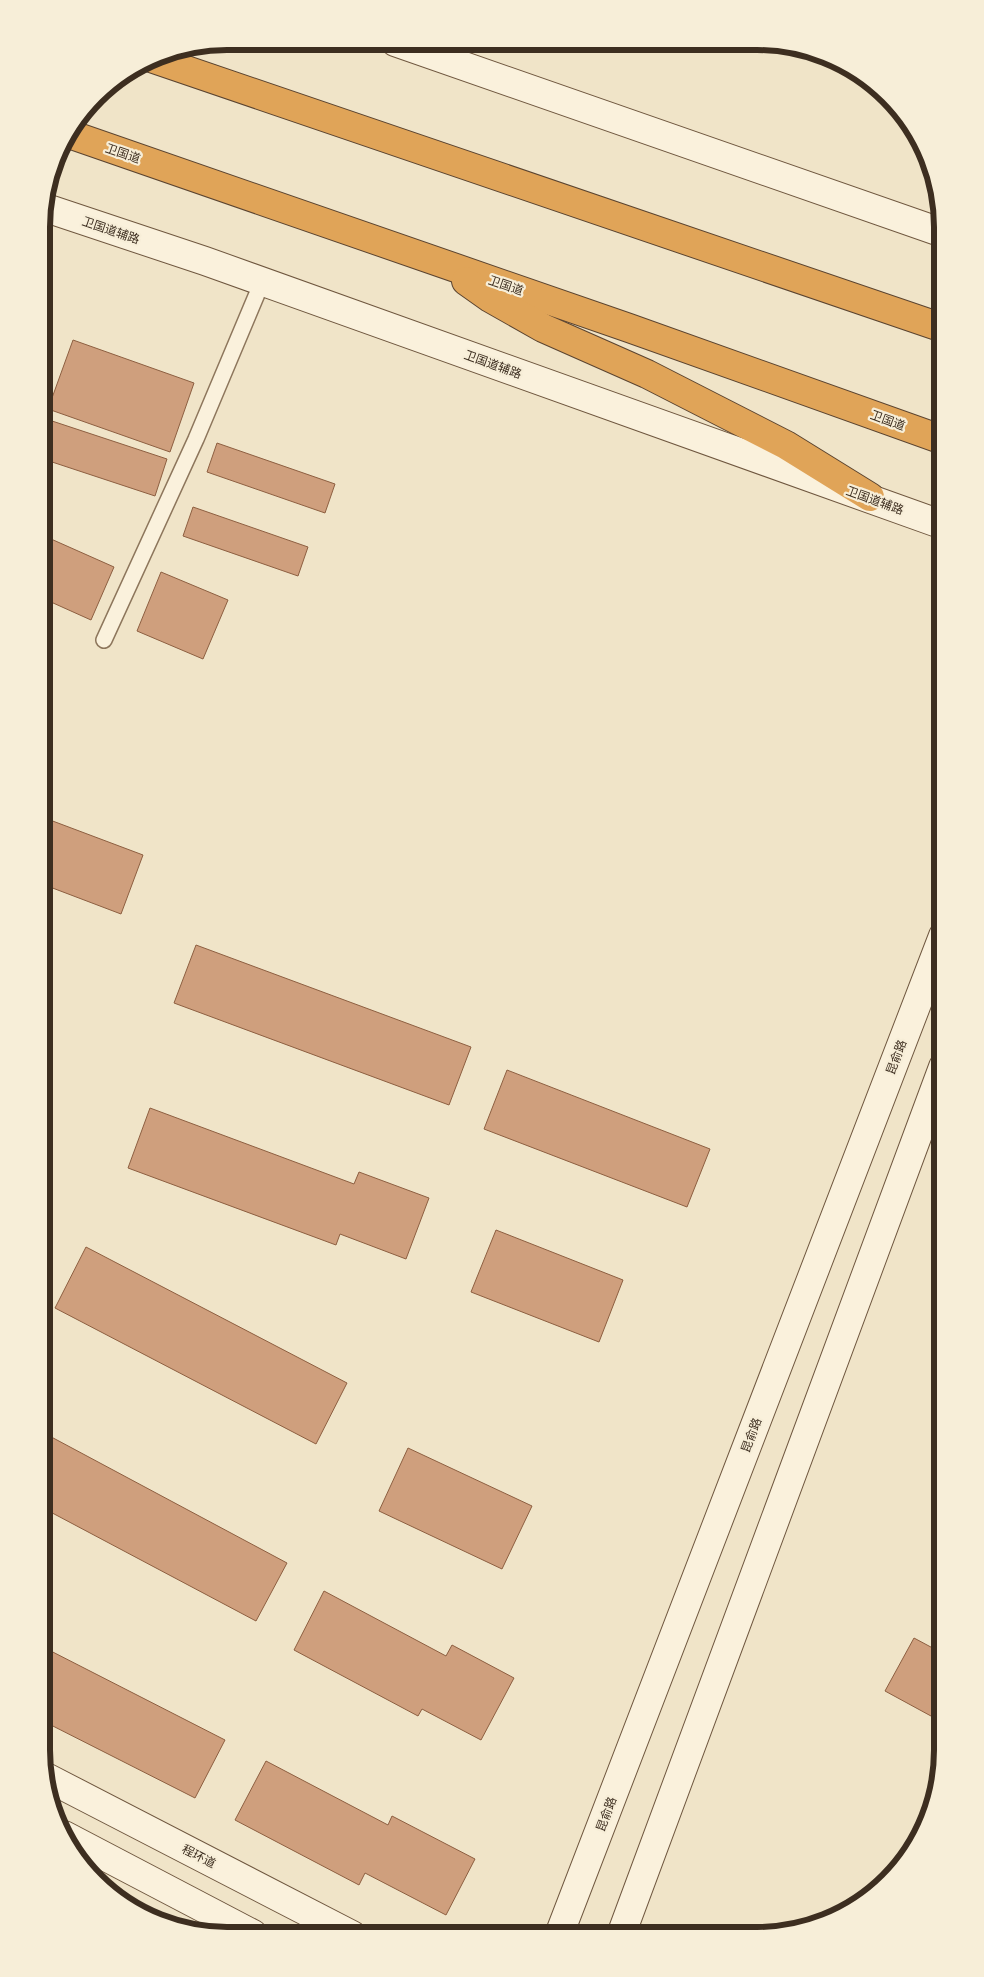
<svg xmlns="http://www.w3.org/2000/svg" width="984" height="1977" viewBox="0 0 984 1977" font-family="'Noto Serif','Noto Sans SC',serif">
	<rect width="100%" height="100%" fill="#f0e4c8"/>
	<!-- building -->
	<g fill="#cf9f7d" stroke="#8d5f41">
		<polygon points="73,340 194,383 170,452 48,409"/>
		<polygon points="43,418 167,459 155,496 43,459"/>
		<polygon points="217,443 335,484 325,513 207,472"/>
		<polygon points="193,507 308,547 298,576 183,536"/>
		<polygon points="42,535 114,567 91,620 42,598"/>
		<polygon points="161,572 228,600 203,659 137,631"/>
		<polygon points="42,817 143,855 121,914 42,884"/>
		<polygon points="196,945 471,1047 449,1105 174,1003"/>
		<polygon points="507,1070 710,1149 687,1207 484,1129"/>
		<polygon points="150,1108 354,1184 359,1172 429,1198 406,1259 340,1234 336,1245 128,1168"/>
		<polygon points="496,1230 623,1280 599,1342 471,1292"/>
		<polygon points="86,1247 347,1383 316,1444 55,1308"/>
		<polygon points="42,1432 287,1563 256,1621 41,1507"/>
		<polygon points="408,1448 532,1506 502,1569 379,1511"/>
		<polygon points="324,1591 446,1656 452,1645 514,1678 481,1740 422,1709 418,1716 294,1650"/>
		<polygon points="914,1638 942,1653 942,1722 885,1691"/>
		<polygon points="41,1646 225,1740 195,1798 41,1720"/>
		<polygon points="266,1761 388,1825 392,1816 475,1859 446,1915 365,1873 359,1885 235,1820"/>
	</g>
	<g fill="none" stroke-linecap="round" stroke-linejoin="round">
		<defs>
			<polyline id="lane" points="104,640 196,439 262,282"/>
			<g id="secondary">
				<polyline points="395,42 943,233"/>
				<polyline points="43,207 205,261 943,525"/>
				<polyline points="46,1777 352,1935"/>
				<polyline points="64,1835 253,1934"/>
				<polyline points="559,1935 943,936"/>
				<polyline points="621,1935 943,1067"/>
			</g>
			<g id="highway">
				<polyline points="151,58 943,328"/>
				<polyline points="69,134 629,328 943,440"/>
				<polyline points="466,281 490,298 543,328 647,374 786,445 870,497"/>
			</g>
		</defs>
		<!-- lane casing -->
		<use href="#lane" stroke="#8d765c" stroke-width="18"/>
		<!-- secondary casing -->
		<use href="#secondary" stroke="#6f573f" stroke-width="30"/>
		<!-- highway casing -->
		<use href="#highway" stroke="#5b4430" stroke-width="30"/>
		<!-- lane -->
		<use href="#lane" stroke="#faf1dc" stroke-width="15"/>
		<!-- secondary -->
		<use href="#secondary" stroke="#faf1dc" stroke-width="28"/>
		<!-- highway -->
		<use href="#highway" stroke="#e0a458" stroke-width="28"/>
	</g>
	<g text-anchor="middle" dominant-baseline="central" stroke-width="4.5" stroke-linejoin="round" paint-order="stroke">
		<!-- street labels -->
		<g font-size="12" fill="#3d2e20" stroke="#f7eed8">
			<text transform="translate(123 153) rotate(19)">卫国道</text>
			<text transform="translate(111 230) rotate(19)">卫国道辅路</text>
			<text transform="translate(506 285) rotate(19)">卫国道</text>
			<text transform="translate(493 364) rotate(20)">卫国道辅路</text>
			<text transform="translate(888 420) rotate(20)">卫国道</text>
			<text transform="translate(875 500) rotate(20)">卫国道辅路</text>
			<text transform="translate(896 1057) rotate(-69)">昆俞路</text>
			<text transform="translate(751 1435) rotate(-69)">昆俞路</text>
			<text transform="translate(606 1814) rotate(-69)">昆俞路</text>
			<text transform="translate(199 1856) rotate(27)">程环道</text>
		</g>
	</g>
	<!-- crop -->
	<path d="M0 0H984V1977H0ZM227 50H757A177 177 0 0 1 934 227V1750A177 177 0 0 1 757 1927H227A177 177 0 0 1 50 1750V227A177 177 0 0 1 227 50Z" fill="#f7eed8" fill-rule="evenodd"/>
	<path fill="none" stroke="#3d2e20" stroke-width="6" d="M227 50H757A177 177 0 0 1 934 227V1750A177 177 0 0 1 757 1927H227A177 177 0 0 1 50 1750V227A177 177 0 0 1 227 50Z"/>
</svg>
